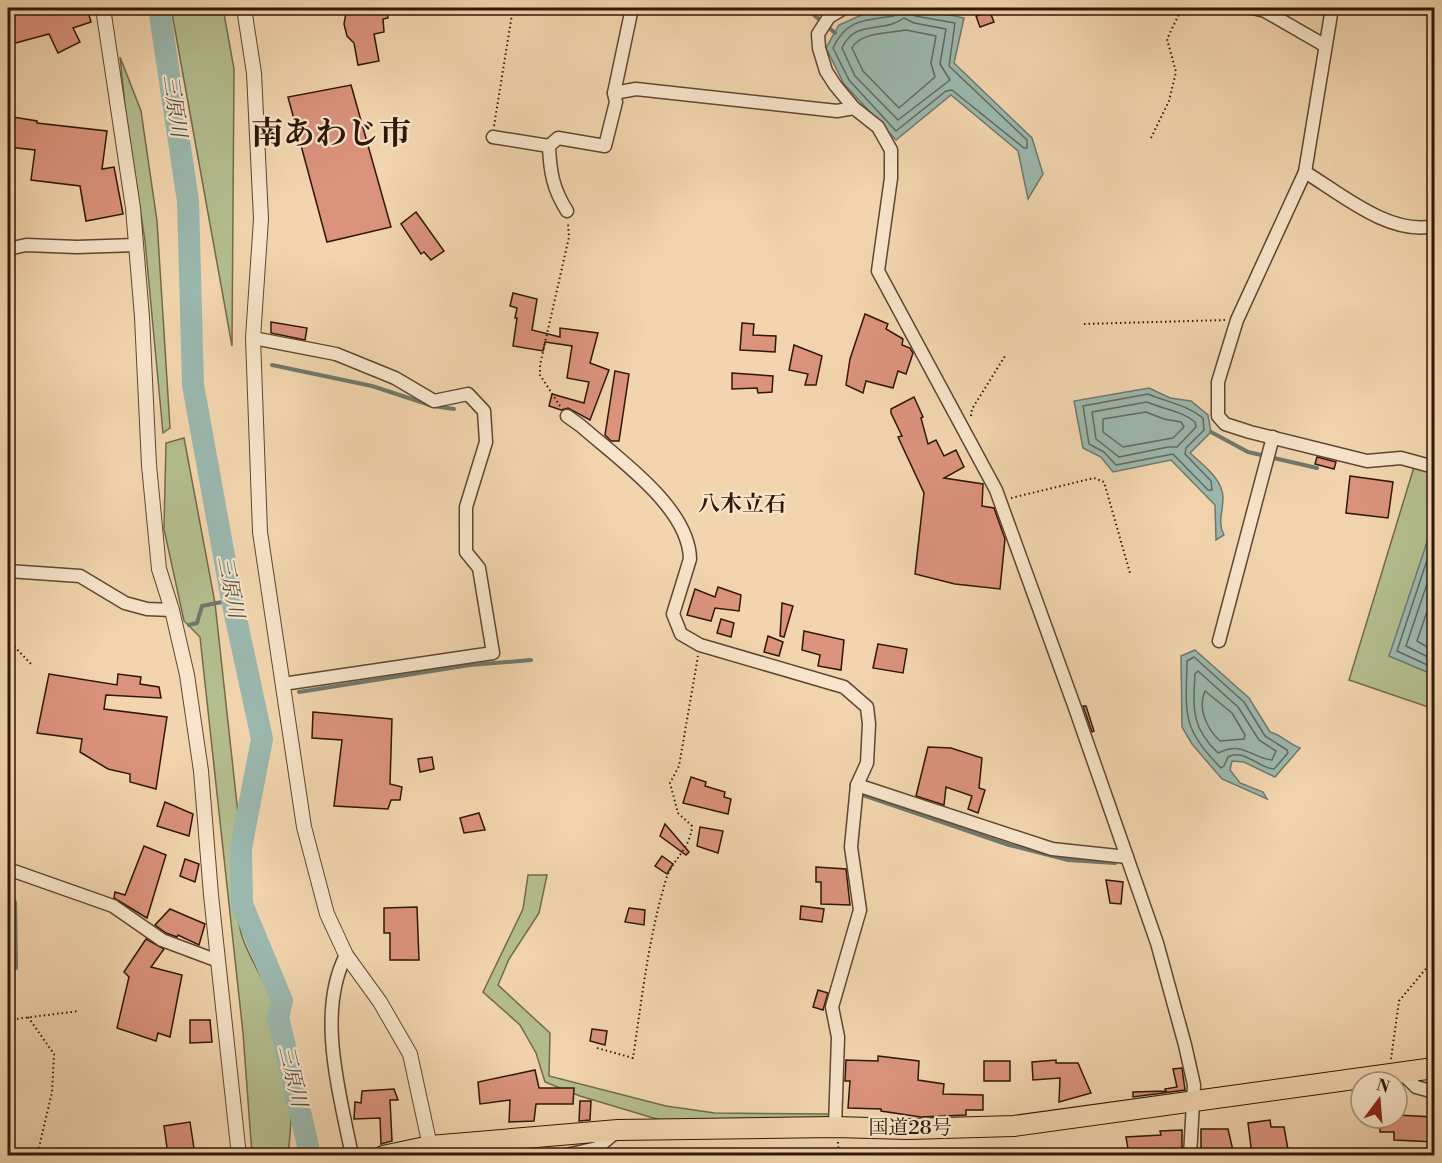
<svg xmlns="http://www.w3.org/2000/svg" width="1442" height="1163" viewBox="0 0 1442 1163" font-family="'Libre Bodoni','Noto Serif JP',serif">
	<rect width="100%" height="100%" fill="#f2d5ae"/>
	<filter id="stains"><feTurbulence type="fractalNoise" baseFrequency=".00333" numOctaves="4"/><feColorMatrix values="0 0 0 0 .2 0 0 0 0 .09 0 0 0 0 .02 0 0 0 .5 -.17"/></filter>
	<radialGradient id="worn" r=".72"><stop offset=".6" stop-color="#630" stop-opacity="0"/><stop offset="1" stop-color="#630" stop-opacity=".3"/></radialGradient>
	<!-- green -->
	<g fill="#b4be8f" stroke="#726a4b" stroke-width="1.5">
		<polygon points="171,8 223,8 234,69 232,346"/>
		<polygon points="120,57 141,111 157,221 170,428 163,433 145,241 126,115"/>
		<path d="M 184,438 L 215,603 L 239,823 C 235,855 232,908 243,939 C 251,961 264,981 274,1002 C 273,1021 282,1034 286,1052 C 293,1085 292,1122 288,1155 L 252,1155 L 243,1033 L 200,637 L 184,621 L 164,529 L 166,443 Z"/>
		<polygon points="1414,467 1434,474 1434,709 1349,680"/>
		<polygon points="528,875 547,875 539,913 509,959 498,985 550,1033 549,1076 666,1106 715,1113 830,1114 829,1123 670,1123 580,1096 545,1082 536,1053 520,1025 483,992 523,909"/>
	</g>
	<!-- water -->
	<g fill="#9bb8af" stroke="#70786c" stroke-width="1.5">
		<polygon points="898,10 932,11 964,18 954,63 1032,138 1043,174 1028,199 1018,151 951,95 896,140 844,84 826,48 839,25 866,13"/>
		<path d="M 1149,388 L 1170,398 L 1191,401 L 1208,415 L 1211,432 L 1190,453 C 1203,465 1223,479 1223,498 C 1223,513 1217,522 1224,535 L 1216,540 L 1215,505 L 1171,460 L 1113,472 L 1101,457 L 1083,448 L 1074,401 Z"/>
		<polygon points="1434,521 1434,675 1389,656"/>
		<path d="M 1195,650 L 1249,698 L 1270,732 C 1280,734 1289,744 1300,748 L 1275,777 L 1244,762 L 1232,761 L 1230,770 L 1240,783 L 1263,792 L 1267,799 L 1222,779 L 1192,744 L 1182,727 L 1181,656 Z"/>
	</g>
	<g fill="none" stroke-linecap="round" stroke-linejoin="round">
		<!-- shore -->
		<g stroke="#65685b" stroke-width="1.5">
			<path d="M 899,8 L 894,16 C 866,20 846,19 833,48 L 849,80 L 896,131 L 946,91 L 952,90 L 1024,148 L 1027,148 L 1027,140 L 949,66 L 955,23 L 915,16 L 910,8"/>
			<path d="M 904,18 L 914,23 L 946,29 L 940,64 L 950,80 L 898,120 L 855,76 L 842,48 C 856,18 883,34 904,18 Z"/>
			<path d="M 906,30 L 936,36 L 931,63 L 935,77 L 899,108 L 863,71 L 852,48 C 860,32 891,33 906,30 Z"/>
			<path d="M 1148,394 C 1167,402 1187,405 1203,418 L 1204,430 L 1186,448 L 1185,454 L 1211,481 L 1212,490 L 1208,490 L 1173,454 L 1116,465 L 1104,452 L 1089,444 L 1083,406 Z"/>
			<path d="M 1147,402 C 1163,409 1182,411 1195,422 L 1196,427 L 1177,447 L 1168,447 L 1119,457 L 1096,439 L 1092,412 Z"/>
			<polygon points="1146,412 1164,419 1181,422 1184,427 1173,438 1123,447 1103,432 1103,419"/>
			<polyline points="1434,539 1397,651 1434,668"/>
			<polyline points="1434,563 1406,646 1434,660"/>
			<polyline points="1434,591 1417,641 1434,651"/>
			<path d="M 1194,657 L 1244,702 L 1265,736 L 1287,750 L 1288,753 L 1274,769 C 1258,768 1244,748 1228,757 L 1224,766 L 1221,768 C 1181,728 1186,714 1187,661 Z"/>
			<path d="M 1198,671 L 1238,707 L 1259,740 L 1276,751 L 1272,760 C 1248,757 1245,741 1218,753 C 1191,727 1193,709 1195,674 Z"/>
			<path d="M 1205,691 L 1232,713 L 1245,735 L 1244,739 L 1220,741 C 1207,729 1197,708 1205,691 Z"/>
		</g>
		<!-- stream -->
		<g stroke="#70786c" stroke-width="4">
			<polyline points="806,8 835,33"/>
			<polyline points="272,365 372,386 433,406 454,409"/>
			<polyline points="1211,432 1248,452 1317,468"/>
			<polyline points="189,625 197,623 202,606 232,600"/>
			<polyline points="299,692 470,665 531,660"/>
			<polyline points="860,794 1009,845 1068,860 1115,863"/>
			<polyline points="8,894 15,902 16,968"/>
		</g>
		<!-- river -->
		<polyline stroke="#9bb8af" stroke-width="22" points="159,8 188,201 193,385 232,600 262,739 241,848 242,904 282,1001 278,1017 308,1146 307,1156"/>
	</g>
	<!-- building -->
	<g fill="#db937c" stroke="#2f1707" stroke-width="1.5">
		<polygon points="8,8 66,8 67,12 87,8 91,22 73,28 80,42 58,53 49,34 8,45"/>
		<polygon points="347,8 386,8 388,18 383,19 384,32 374,34 379,61 358,65 354,43 347,36 344,24"/>
		<polygon points="990,12 994,22 980,27 976,16"/>
		<polygon points="351,85 391,227 327,242 288,97"/>
		<polygon points="13,117 37,121 37,123 107,131 102,169 114,167 123,214 86,221 80,186 31,180 35,150 8,147 8,126"/>
		<polygon points="416,212 444,251 431,260 424,252 421,254 401,224"/>
		<polygon points="513,293 537,299 532,330 560,337 560,328 598,333 590,363 609,370 590,420 568,408 561,410 549,406 552,394 584,403 589,382 567,378 572,346 545,342 543,351 513,346 517,318 515,318 517,308 510,306"/>
		<polygon points="865,314 888,324 886,329 903,339 902,345 910,348 913,353 906,374 898,371 893,388 866,381 863,393 846,385 850,359"/>
		<polygon points="271,322 307,328 305,340 271,333"/>
		<polygon points="742,323 754,324 753,335 776,336 775,352 740,350"/>
		<polygon points="794,345 822,356 816,385 805,385 808,374 789,370"/>
		<polygon points="615,371 629,374 619,441 611,441 605,435"/>
		<polygon points="732,373 773,376 772,392 758,393 757,388 732,389"/>
		<polygon points="914,397 923,417 921,418 928,444 936,440 944,456 956,450 964,467 944,478 983,484 982,506 994,508 1005,539 1000,589 955,584 915,574 924,493 898,437 902,436 891,413 891,409"/>
		<polygon points="1317,457 1336,462 1334,469 1315,464"/>
		<polygon points="1350,476 1393,482 1388,518 1346,513"/>
		<polygon points="718,587 741,595 739,611 715,608 711,621 687,615 695,589 715,597"/>
		<polygon points="782,603 793,606 784,637 780,636"/>
		<polygon points="721,619 734,623 731,637 717,633"/>
		<polygon points="804,631 844,640 841,670 818,666 820,655 802,650"/>
		<polygon points="768,636 783,642 779,656 764,652"/>
		<polygon points="878,644 907,649 903,673 873,668"/>
		<polygon points="49,674 117,685 118,674 141,677 140,684 159,687 161,698 106,695 104,709 167,717 156,789 130,782 130,774 108,769 80,752 82,739 37,733"/>
		<polygon points="1083,706 1086,706 1094,731 1092,732"/>
		<polygon points="313,712 392,719 390,784 402,787 400,800 391,800 388,809 334,806 342,740 312,738"/>
		<polygon points="928,747 951,748 982,758 979,788 985,790 978,813 968,809 972,796 946,787 944,805 916,796"/>
		<polygon points="432,757 434,769 420,772 418,759"/>
		<polygon points="691,777 706,782 705,786 725,792 724,797 731,799 728,814 683,803"/>
		<polygon points="165,802 193,814 189,836 157,826"/>
		<polygon points="479,813 485,830 464,833 460,818"/>
		<polygon points="665,824 689,852 686,855 660,836"/>
		<polygon points="700,827 723,831 718,853 697,846"/>
		<polygon points="144,846 166,855 147,918 114,898 115,892 125,895"/>
		<polygon points="662,856 673,864 667,874 655,866"/>
		<polygon points="185,859 199,864 195,882 180,876"/>
		<polygon points="816,867 846,869 850,905 821,904 821,882 816,882"/>
		<polygon points="1106,880 1123,882 1121,904 1110,903"/>
		<polygon points="801,906 824,909 822,922 800,919"/>
		<polygon points="417,907 419,960 390,960 390,933 384,933 384,908"/>
		<polygon points="629,908 645,910 644,925 625,922"/>
		<polygon points="170,909 205,924 199,945 178,935 177,937 166,933 155,925"/>
		<polygon points="146,939 164,949 151,967 182,975 170,1037 158,1033 156,1041 117,1028 129,977 124,972"/>
		<polygon points="818,990 828,993 823,1010 813,1007"/>
		<polygon points="190,1020 210,1020 212,1042 190,1043"/>
		<polygon points="592,1029 607,1031 605,1045 590,1041"/>
		<polygon points="878,1056 919,1061 918,1080 944,1084 943,1094 983,1095 983,1110 966,1110 966,1115 921,1117 881,1111 881,1109 848,1108 850,1081 845,1081 846,1060 878,1061"/>
		<polygon points="1056,1060 1056,1063 1078,1063 1091,1093 1059,1102 1060,1078 1033,1080 1032,1062"/>
		<rect x="984" y="1061" width="26" height="20"/>
		<polygon points="1182,1068 1185,1090 1133,1097 1133,1092 1166,1091 1165,1089 1177,1087 1173,1069"/>
		<polygon points="535,1070 539,1088 574,1088 573,1104 536,1104 534,1121 509,1122 510,1100 480,1104 478,1082"/>
		<polygon points="394,1089 398,1100 390,1100 392,1141 381,1144 380,1118 354,1119 355,1102 361,1103 362,1091"/>
		<polygon points="580,1101 591,1101 590,1120 579,1121"/>
		<polygon points="1397,1115 1434,1117 1434,1142 1394,1140 1394,1132 1380,1132 1380,1118 1397,1118"/>
		<polygon points="1270,1120 1271,1127 1284,1127 1289,1155 1252,1155 1248,1123"/>
		<polygon points="190,1122 195,1155 168,1155 164,1126"/>
		<polygon points="1201,1129 1228,1129 1234,1155 1201,1155"/>
		<polygon points="1182,1130 1182,1155 1153,1155 1153,1153 1129,1155 1126,1137 1161,1135 1160,1131"/>
	</g>
	<g fill="none" stroke-linecap="round" stroke-linejoin="round">
		<defs>
			<g id="minor">
				<polyline points="844,8 829,17 818,34 819,48 826,71 835,85 854,108 878,127 891,150 891,178 878,271 996,490 1075,708 1157,943 1185,1045 1194,1085 1190,1156"/>
				<polyline points="1253,8 1265,11 1324,45"/>
				<polyline points="1332,8 1305,172 1237,320 1218,382 1218,416 1225,424 1250,432 1367,461 1401,458 1434,467"/>
				<polyline points="614,93 632,8"/>
				<polyline points="493,137 549,146 558,138 605,146 616,102 614,93 636,89 837,111 854,108"/>
				<path d="M 549,146 C 550,172 553,189 567,211"/>
				<path d="M 1305,172 C 1341,194 1390,236 1434,226"/>
				<polyline points="8,249 26,245 77,247 136,245"/>
				<polyline points="253,338 336,354 395,378 434,401 468,394 484,411 486,442 466,507 466,552 479,568 493,653 283,684"/>
				<path d="M 567,416 L 581,426 C 617,458 689,507 690,559 L 673,614 L 681,634 L 700,645 L 844,687 L 867,707 L 869,724 L 867,763 L 857,785 L 851,847 L 860,910 L 832,1007 L 838,1037 L 835,1127"/>
				<polyline points="8,571 80,576 125,603 147,609 172,610"/>
				<polyline points="1219,641 1273,437"/>
				<polyline points="857,785 1052,849 1127,857"/>
				<polyline points="8,869 113,906 162,940 218,961"/>
				<path d="M 346,955 C 316,1013 340,1094 352,1156"/>
				<polyline points="1402,1073 1416,1087 1434,1092"/>
				<polyline points="562,1156 597,1148 617,1131"/>
			</g>
			<g id="tertiary">
				<polyline points="103,8 133,208 142,317 149,465 159,569 172,610 187,675 201,771 211,895 239,1156"/>
				<polyline points="244,8 254,73 261,219 253,338 260,532 304,827 327,914 346,955 380,1002 410,1054 430,1146"/>
			</g>
			<polyline id="trunk" points="383,1156 430,1146 618,1130 835,1127 908,1129 1014,1126 1434,1068"/>
		</defs>
		<!-- minor casing -->
		<use href="#minor" stroke="#604631" stroke-width="15"/>
		<!-- tertiary casing -->
		<use href="#tertiary" stroke="#604631" stroke-width="16"/>
		<!-- trunk casing -->
		<use href="#trunk" stroke="#2f1707" stroke-width="22"/>
		<!-- path -->
		<g stroke="#2f1707" stroke-width="2" stroke-dasharray="1.5 3" stroke-linecap="butt">
			<polyline points="494,126 513,8"/>
			<polyline points="1151,138 1169,101 1176,72 1167,39 1182,8"/>
			<polyline points="1084,324 1226,320"/>
			<polyline points="560,406 540,375 540,365 569,237 568,223"/>
			<polyline points="971,416 972,409 1005,356"/>
			<polyline points="1011,498 1094,478 1104,482 1130,573"/>
			<polyline points="8,640 32,665"/>
			<polyline points="28,1017 54,1054 52,1092 37,1156"/>
			<polyline points="8,1020 79,1011"/>
			<path d="M 597,1048 L 633,1058 C 642,998 648,941 665,883 C 671,859 690,851 692,826 L 678,813 L 670,783 L 679,766 L 698,656"/>
			<polyline points="1391,1059 1399,1001 1434,959"/>
			<polyline points="838,1142 839,1156"/>
		</g>
		<!-- minor -->
		<use href="#minor" stroke="#f7e4ca" stroke-width="12"/>
		<!-- tertiary -->
		<use href="#tertiary" stroke="#f7e4ca" stroke-width="14"/>
		<!-- trunk -->
		<use href="#trunk" stroke="#f2d5ae" stroke-width="20"/>
	</g>
	<g text-anchor="middle" dominant-baseline="central" stroke-width="4.5" stroke-linejoin="round" paint-order="stroke">
		<!-- street labels -->
		<g font-size="20" fill="#2f1707" stroke="#f7e4ca">
			<text x="910" y="1128">国道28号</text>
		</g>
		<!-- water labels -->
		<g font-size="21" font-style="italic" fill="#554f42" stroke="#f7e4ca">
			<text transform="translate(174 106) rotate(82)">三原川</text>
			<text transform="translate(230 587) rotate(79)">三原川</text>
			<text transform="translate(292 1076) rotate(77)">三原川</text>
		</g>
		<!-- quarter labels -->
		<g font-size="22" font-weight="bold" fill="#2f1707" stroke="#f7e4ca">
			<text x="742" y="504">八木立石</text>
		</g>
		<!-- town labels -->
		<g font-size="32" font-weight="bold" fill="#2f1707" stroke="#f7e4ca">
			<text x="331" y="134">南あわじ市</text>
		</g>
	</g>
	<!-- margin -->
	<rect width="1442" height="1163" fill="none" stroke="#f2d5ae" stroke-width="30"/>
	<rect x="9" y="9" width="1424" height="1145" fill="none" stroke="#2f1707" stroke-width="3"/>
	<rect x="15" y="15" width="1412" height="1133" fill="none" stroke="#2f1707" stroke-width="1.5"/>
	<!-- north arrow -->
	<g transform="translate(1379 1100) rotate(16)"><circle r="28" fill="#f7e4ca" stroke="#a7927c" stroke-width="1.5"/>
	<path d="M0-4.5L10 22L0 15L-10 22Z" fill="#8f2418"/>
	<text y="-9" font-size="16" font-weight="bold" text-anchor="middle" fill="#2f1707">N</text>
	</g>
	<rect width="100%" height="100%" filter="url(#stains)"/>
	<rect width="100%" height="100%" fill="url(#worn)"/>
</svg>
